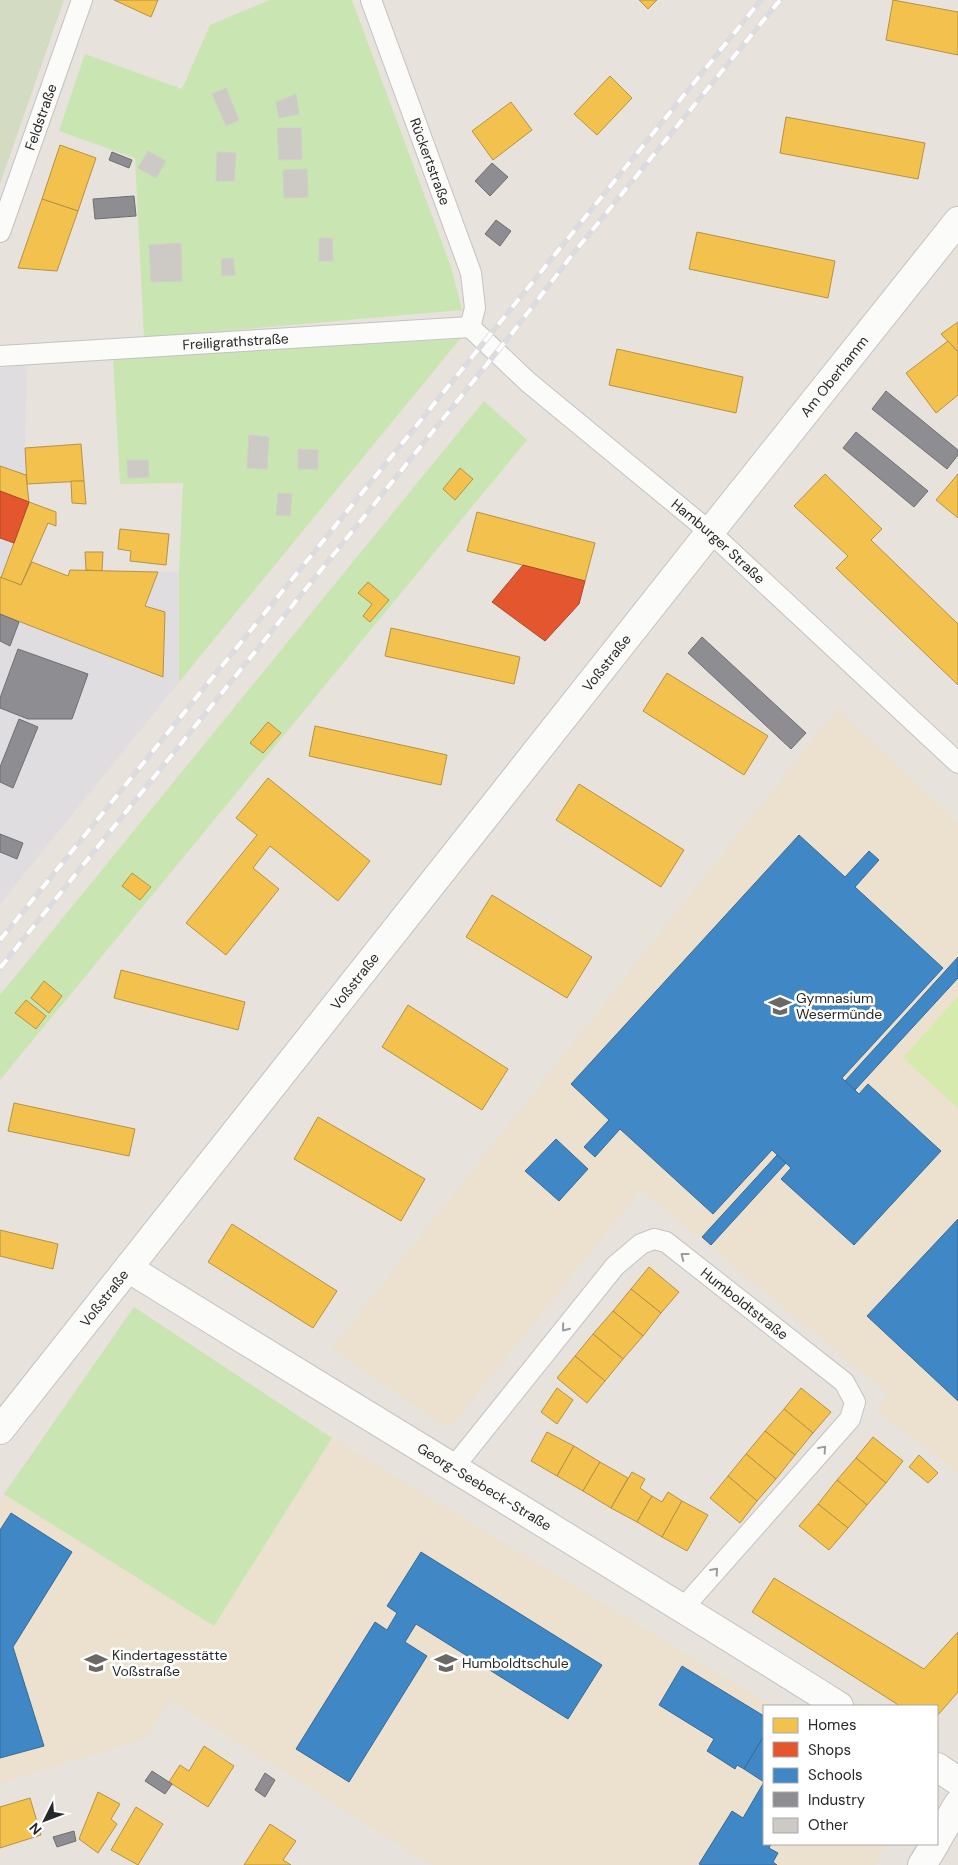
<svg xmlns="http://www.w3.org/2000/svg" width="958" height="1865" viewBox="0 0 958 1865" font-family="'DM Sans',sans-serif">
	<rect width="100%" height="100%" fill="#e7e2dc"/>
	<!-- industrial -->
	<polygon fill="#e0dde0" points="27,365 25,448 29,502 56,512 56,526 47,524 32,562 68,576 70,570 179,572 179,682 0,904 0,368"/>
	<!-- education -->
	<g fill="#ece1cf">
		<polygon points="837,709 958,822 958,1475 942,1461 876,1411 888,1394 641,1190 453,1424 445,1427 331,1349"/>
		<polygon points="332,1438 772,1706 764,1706 764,1844 887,1844 874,1865 431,1865 170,1700 145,1739 0,1783 0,1501 4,1494 214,1625"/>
	</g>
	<!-- green -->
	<g fill="#c9e5b1">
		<polygon points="270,0 352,0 451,267 462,310 144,338 135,158 59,131 85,54 182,89 210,25"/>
		<polygon points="460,339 179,682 179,572 183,483 120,484 113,357"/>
		<polygon points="484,401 527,440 0,1080 0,995"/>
		<polygon points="134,1307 332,1438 214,1626 4,1494"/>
	</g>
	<!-- cemetery -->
	<polygon fill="#d3dcc2" points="0,0 64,0 0,184"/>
	<!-- pitch -->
	<polygon fill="#d6eaae" points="958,996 958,1108 903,1058"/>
	<!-- homes -->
	<g fill="#f2c14e" stroke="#b59343">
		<polygon points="114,0 158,0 151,17"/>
		<polygon points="639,0 657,0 648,9"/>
		<polygon points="893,0 958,12 958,55 886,40"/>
		<polygon points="610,76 632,98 597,135 574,114"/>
		<polygon points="511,102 532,130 493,160 472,131"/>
		<polygon points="786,117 925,143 918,179 780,153"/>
		<polygon points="60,145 96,158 78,211 42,199"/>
		<polygon points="42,199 78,211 57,271 18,268"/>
		<polygon points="697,232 835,261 828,298 689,269"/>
		<polygon points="958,322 958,352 941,334"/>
		<polygon points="948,341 958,352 958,395 936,413 906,373"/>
		<polygon points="617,349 743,377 736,413 609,385"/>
		<polygon points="81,444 84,481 27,484 25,448"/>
		<polygon points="0,466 26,475 29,502 0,491"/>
		<polygon points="460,468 473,479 455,500 443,489"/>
		<polygon points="825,474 882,529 871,540 958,624 958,685 836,568 848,556 794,506"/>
		<polygon points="958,474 958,518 936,500"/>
		<polygon points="71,481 84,481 86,504 72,503"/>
		<polygon points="29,502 56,512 56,526 48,523 21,585 1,578"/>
		<polygon points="477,512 595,543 585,581 467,551"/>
		<polygon points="120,529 169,534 166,565 130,561 131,551 118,549"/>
		<polygon points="85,552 103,552 102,571 86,570"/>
		<polygon points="32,562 68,576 70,570 158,572 145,606 165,612 163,677 0,614 0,577 21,585"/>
		<polygon points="368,582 389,600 370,622 363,616 372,604 358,593"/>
		<polygon points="391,628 520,657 514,684 385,656"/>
		<polygon points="667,673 768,736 744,775 643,711"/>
		<polygon points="268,722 281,733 263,753 250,743"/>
		<polygon points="315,726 447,755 441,785 309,756"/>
		<polygon points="268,778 370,861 338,901 270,846 253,868 279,889 226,955 186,923 257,835 236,818"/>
		<polygon points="579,784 684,850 661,887 556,820"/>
		<polygon points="132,873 151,887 140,900 122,886"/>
		<polygon points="492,895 592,957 567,998 466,937"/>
		<polygon points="121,970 245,1002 238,1030 114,998"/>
		<polygon points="44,981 62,996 49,1013 31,998"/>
		<polygon points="26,1000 46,1016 36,1029 15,1013"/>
		<polygon points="408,1005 508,1069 482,1110 382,1047"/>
		<polygon points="14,1103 135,1129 129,1156 8,1131"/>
		<polygon points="318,1117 425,1179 401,1221 294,1159"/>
		<polygon points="232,1224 337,1291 313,1328 208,1262"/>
		<polygon points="0,1230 58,1244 53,1269 0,1256"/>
		<polygon points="649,1267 679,1292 661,1313 631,1289"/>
		<polygon points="631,1289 661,1313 643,1336 613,1311"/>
		<polygon points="613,1311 643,1336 623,1359 593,1334"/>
		<polygon points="593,1334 623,1359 605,1381 575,1356"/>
		<polygon points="575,1356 605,1381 587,1403 557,1378"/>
		<polygon points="557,1388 573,1400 557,1424 541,1412"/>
		<polygon points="801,1388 831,1412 813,1433 784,1409"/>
		<polygon points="784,1409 813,1433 795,1455 765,1431"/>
		<polygon points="765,1431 795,1455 776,1479 746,1454"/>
		<polygon points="547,1432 574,1446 557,1476 531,1461"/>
		<polygon points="873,1437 903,1461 886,1483 856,1458"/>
		<polygon points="574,1446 600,1462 583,1491 557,1476"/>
		<polygon points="746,1454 776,1479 757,1501 728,1476"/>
		<polygon points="919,1455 938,1473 928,1483 909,1467"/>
		<polygon points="856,1458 886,1483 867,1505 837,1480"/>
		<polygon points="600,1462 628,1478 611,1508 583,1491"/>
		<polygon points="632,1472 645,1479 640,1488 652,1496 637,1522 611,1508"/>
		<polygon points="728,1476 757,1501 740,1523 710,1498"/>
		<polygon points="837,1480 867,1505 848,1528 818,1504"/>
		<polygon points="668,1492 682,1501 662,1537 637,1522 652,1496 662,1502"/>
		<polygon points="682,1501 708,1515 687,1551 662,1537"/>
		<polygon points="818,1504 848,1528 829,1550 799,1526"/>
		<polygon points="774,1578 924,1669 958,1632 958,1692 937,1716 937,1706 900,1706 752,1612"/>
		<polygon points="204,1746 234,1766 208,1807 169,1782 180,1765 189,1771"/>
		<polygon points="98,1792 120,1804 111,1819 117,1824 98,1853 79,1839"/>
		<polygon points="30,1798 41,1835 0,1848 0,1807"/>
		<polygon points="136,1807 163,1824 138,1865 111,1850"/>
		<polygon points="270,1824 296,1841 283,1860 291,1865 244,1865"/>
	</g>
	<!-- shops -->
	<g fill="#e4572e" stroke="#ac492c">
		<polygon points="0,491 29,502 14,543 0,538"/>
		<polygon points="523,565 585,581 579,604 545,641 492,602"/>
	</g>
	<!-- schools -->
	<g fill="#3f88c5" stroke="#386b96">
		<polygon points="799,835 845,877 869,851 879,860 855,887 943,968 842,1078 859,1094 868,1084 941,1151 854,1245 781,1179 791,1168 772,1150 713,1214 620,1129 595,1157 584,1147 609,1120 571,1084"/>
		<polygon points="958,957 958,978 855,1090 845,1081"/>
		<polygon points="556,1139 588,1169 559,1201 525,1171"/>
		<polygon points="777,1155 786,1163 711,1245 702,1237"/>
		<polygon points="958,1219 958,1401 867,1316"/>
		<polygon points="11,1513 72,1552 13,1647 44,1746 0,1758 0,1530"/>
		<polygon points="421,1552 602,1665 568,1719 416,1624 405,1642 427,1656 349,1782 296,1749 375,1622 387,1630 397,1613 387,1606"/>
		<polygon points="682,1666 764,1716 764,1736 744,1769 737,1765 735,1769 707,1751 714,1739 659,1705"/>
		<polygon points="764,1736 764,1844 771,1844 769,1848 778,1853 773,1862 777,1865 701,1865 699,1864 732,1811 743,1818 764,1782 744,1769"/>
	</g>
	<!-- industry -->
	<g fill="#8d8d92" stroke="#6f6f72">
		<polygon points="112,152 132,160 129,168 109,160"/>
		<polygon points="492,163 508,177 490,196 475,181"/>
		<polygon points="134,196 136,216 95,219 93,199"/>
		<polygon points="496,220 511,231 500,246 485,234"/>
		<polygon points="886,391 958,450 958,455 947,469 872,409"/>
		<polygon points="856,432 928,491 914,507 843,448"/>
		<polygon points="0,614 19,622 10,646 0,641"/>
		<polygon points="702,637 806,733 791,749 688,653"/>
		<polygon points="18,649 88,674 72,719 28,719 0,708 0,698"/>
		<polygon points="19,719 38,727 13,788 0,782 0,767"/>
		<polygon points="0,834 23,843 17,859 0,852"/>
		<polygon points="152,1771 172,1784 165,1794 145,1781"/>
		<polygon points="265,1773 275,1780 265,1797 255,1790"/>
		<polygon points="74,1831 76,1841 57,1847 53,1837"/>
	</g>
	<!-- building -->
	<g fill="#cdcac6" stroke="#d2cec8">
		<polygon points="226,88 239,120 226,126 212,94"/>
		<polygon points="296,94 299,114 279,118 276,102"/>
		<polygon points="277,128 301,128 302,159 279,160"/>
		<polygon points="148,151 166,161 156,178 138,168"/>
		<polygon points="217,152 236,153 234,181 216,181"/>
		<polygon points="307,169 308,197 284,198 283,170"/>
		<polygon points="319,238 332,238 333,261 319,261"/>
		<polygon points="181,243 182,281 151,282 149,245"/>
		<polygon points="233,258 235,275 222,276 221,259"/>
		<polygon points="249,435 269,437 267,469 247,468"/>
		<polygon points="298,449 318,450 318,469 298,469"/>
		<polygon points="127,460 148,460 149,477 128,478"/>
		<polygon points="278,493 292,494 290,516 276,515"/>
	</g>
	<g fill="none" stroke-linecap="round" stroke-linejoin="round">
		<defs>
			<g id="street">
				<path id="s1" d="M 371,0 L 471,273 L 475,308 L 470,327"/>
				<path id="s2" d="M 0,232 L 82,0"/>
				<path id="s3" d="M 470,327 L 528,382 L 710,532 L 958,763"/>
				<path id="s4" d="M 0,356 L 470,327"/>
				<path id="s5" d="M 453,1468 L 615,1266 L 641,1244 L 654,1239 L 666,1242 L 844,1382 L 855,1402 L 850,1419 L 683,1608"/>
			</g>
			<g id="secondary">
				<path id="s6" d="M 128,1268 C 365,1415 604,1558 839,1706"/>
				<path id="s7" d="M 0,1430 L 710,532 L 958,221"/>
				<polyline points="937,1767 958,1781"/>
				<polyline points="937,1840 958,1804"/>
				<polyline points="922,1865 935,1844"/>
			</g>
		</defs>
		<!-- street casing -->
		<use href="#street" stroke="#c4c2c3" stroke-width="22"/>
		<!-- secondary casing -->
		<use href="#secondary" stroke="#c4c2c3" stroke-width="30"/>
		<!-- street -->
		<use href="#street" stroke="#fbfbfa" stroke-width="20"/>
		<!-- secondary -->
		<use href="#secondary" stroke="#fbfbfa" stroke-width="28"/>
		<defs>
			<g id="rail">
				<polyline points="0,940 761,0"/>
				<polyline points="0,968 513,332 572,255 780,0"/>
			</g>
		</defs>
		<!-- rail casing -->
		<use href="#rail" stroke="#dcdcde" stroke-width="5.5"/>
		<!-- rail -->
		<use href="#rail" stroke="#fff" stroke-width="4" stroke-dasharray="11" stroke-linecap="butt"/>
	</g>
	<!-- one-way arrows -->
	<defs><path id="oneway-chevron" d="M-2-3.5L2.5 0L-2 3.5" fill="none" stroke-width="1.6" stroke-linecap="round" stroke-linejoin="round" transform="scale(1.25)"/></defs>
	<g stroke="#9c9c9c">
		<use href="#oneway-chevron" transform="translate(684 1256) rotate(-142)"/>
		<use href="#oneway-chevron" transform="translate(565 1328) rotate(129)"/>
		<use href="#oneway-chevron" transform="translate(823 1449) rotate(-49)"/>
		<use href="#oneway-chevron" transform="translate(715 1571) rotate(-49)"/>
	</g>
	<!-- icons -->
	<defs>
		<symbol id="school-bare" viewBox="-9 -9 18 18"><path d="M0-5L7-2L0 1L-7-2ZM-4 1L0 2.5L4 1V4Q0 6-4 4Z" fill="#6b6967" stroke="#fff" stroke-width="2.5" paint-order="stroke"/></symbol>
	</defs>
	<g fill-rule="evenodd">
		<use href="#school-bare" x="764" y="990" width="32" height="32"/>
		<use href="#school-bare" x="80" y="1647" width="32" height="32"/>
		<use href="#school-bare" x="430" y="1647" width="32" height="32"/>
	</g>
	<g text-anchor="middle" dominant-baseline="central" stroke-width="5" stroke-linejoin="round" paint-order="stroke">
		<!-- street labels -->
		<g font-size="14" fill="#282828" stroke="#fff">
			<text stroke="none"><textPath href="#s2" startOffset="122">Feldstraße</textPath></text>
			<text stroke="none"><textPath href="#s1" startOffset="172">Rückertstraße</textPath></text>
			<text stroke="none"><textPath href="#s4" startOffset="236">Freiligrathstraße</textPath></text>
			<text stroke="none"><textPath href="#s7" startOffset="1344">Am Oberhamm</textPath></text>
			<text stroke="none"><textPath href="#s3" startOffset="328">Hamburger Straße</textPath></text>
			<text stroke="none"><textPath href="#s7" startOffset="978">Voßstraße</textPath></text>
			<text stroke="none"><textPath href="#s7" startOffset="572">Voßstraße</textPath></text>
			<text stroke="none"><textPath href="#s7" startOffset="168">Voßstraße</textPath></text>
			<text stroke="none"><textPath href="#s5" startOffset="419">Humboldtstraße</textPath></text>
			<text stroke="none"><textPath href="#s6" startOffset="418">Georg-Seebeck-Straße</textPath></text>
		</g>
		<!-- poi labels -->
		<g font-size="14" fill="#282828" stroke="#fff" text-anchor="start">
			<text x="796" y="998">Gymnasium<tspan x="796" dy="16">Wesermünde</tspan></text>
			<text x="112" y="1655">Kindertagesstätte<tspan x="112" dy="16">Voßstraße</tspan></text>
			<text x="462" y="1663">Humboldtschule</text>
		</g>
	</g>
	<!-- legend -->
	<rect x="763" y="1705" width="175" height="140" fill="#ffffff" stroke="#a9a9a9"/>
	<rect x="773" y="1718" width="25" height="15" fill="#f2c14e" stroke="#a9a9a9"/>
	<text x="808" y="1730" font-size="15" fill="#282828">Homes</text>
	<rect x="773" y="1742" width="25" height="15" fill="#e4572e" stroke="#a9a9a9"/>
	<text x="808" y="1755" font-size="15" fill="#282828">Shops</text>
	<rect x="773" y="1768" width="25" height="15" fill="#3f88c5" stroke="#a9a9a9"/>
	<text x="808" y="1780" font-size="15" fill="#282828">Schools</text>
	<rect x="773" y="1792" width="25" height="15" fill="#8d8d92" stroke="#a9a9a9"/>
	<text x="808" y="1805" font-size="15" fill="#282828">Industry</text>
	<rect x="773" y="1818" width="25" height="15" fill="#cdcac6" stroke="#a9a9a9"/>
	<text x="808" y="1830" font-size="15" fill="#282828">Other</text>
	<!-- north arrow -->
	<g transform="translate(45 1820) rotate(228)" stroke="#ffffff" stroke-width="4" paint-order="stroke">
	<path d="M0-4L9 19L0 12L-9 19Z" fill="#282828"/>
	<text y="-8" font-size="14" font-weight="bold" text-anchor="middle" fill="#282828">N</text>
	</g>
</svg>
